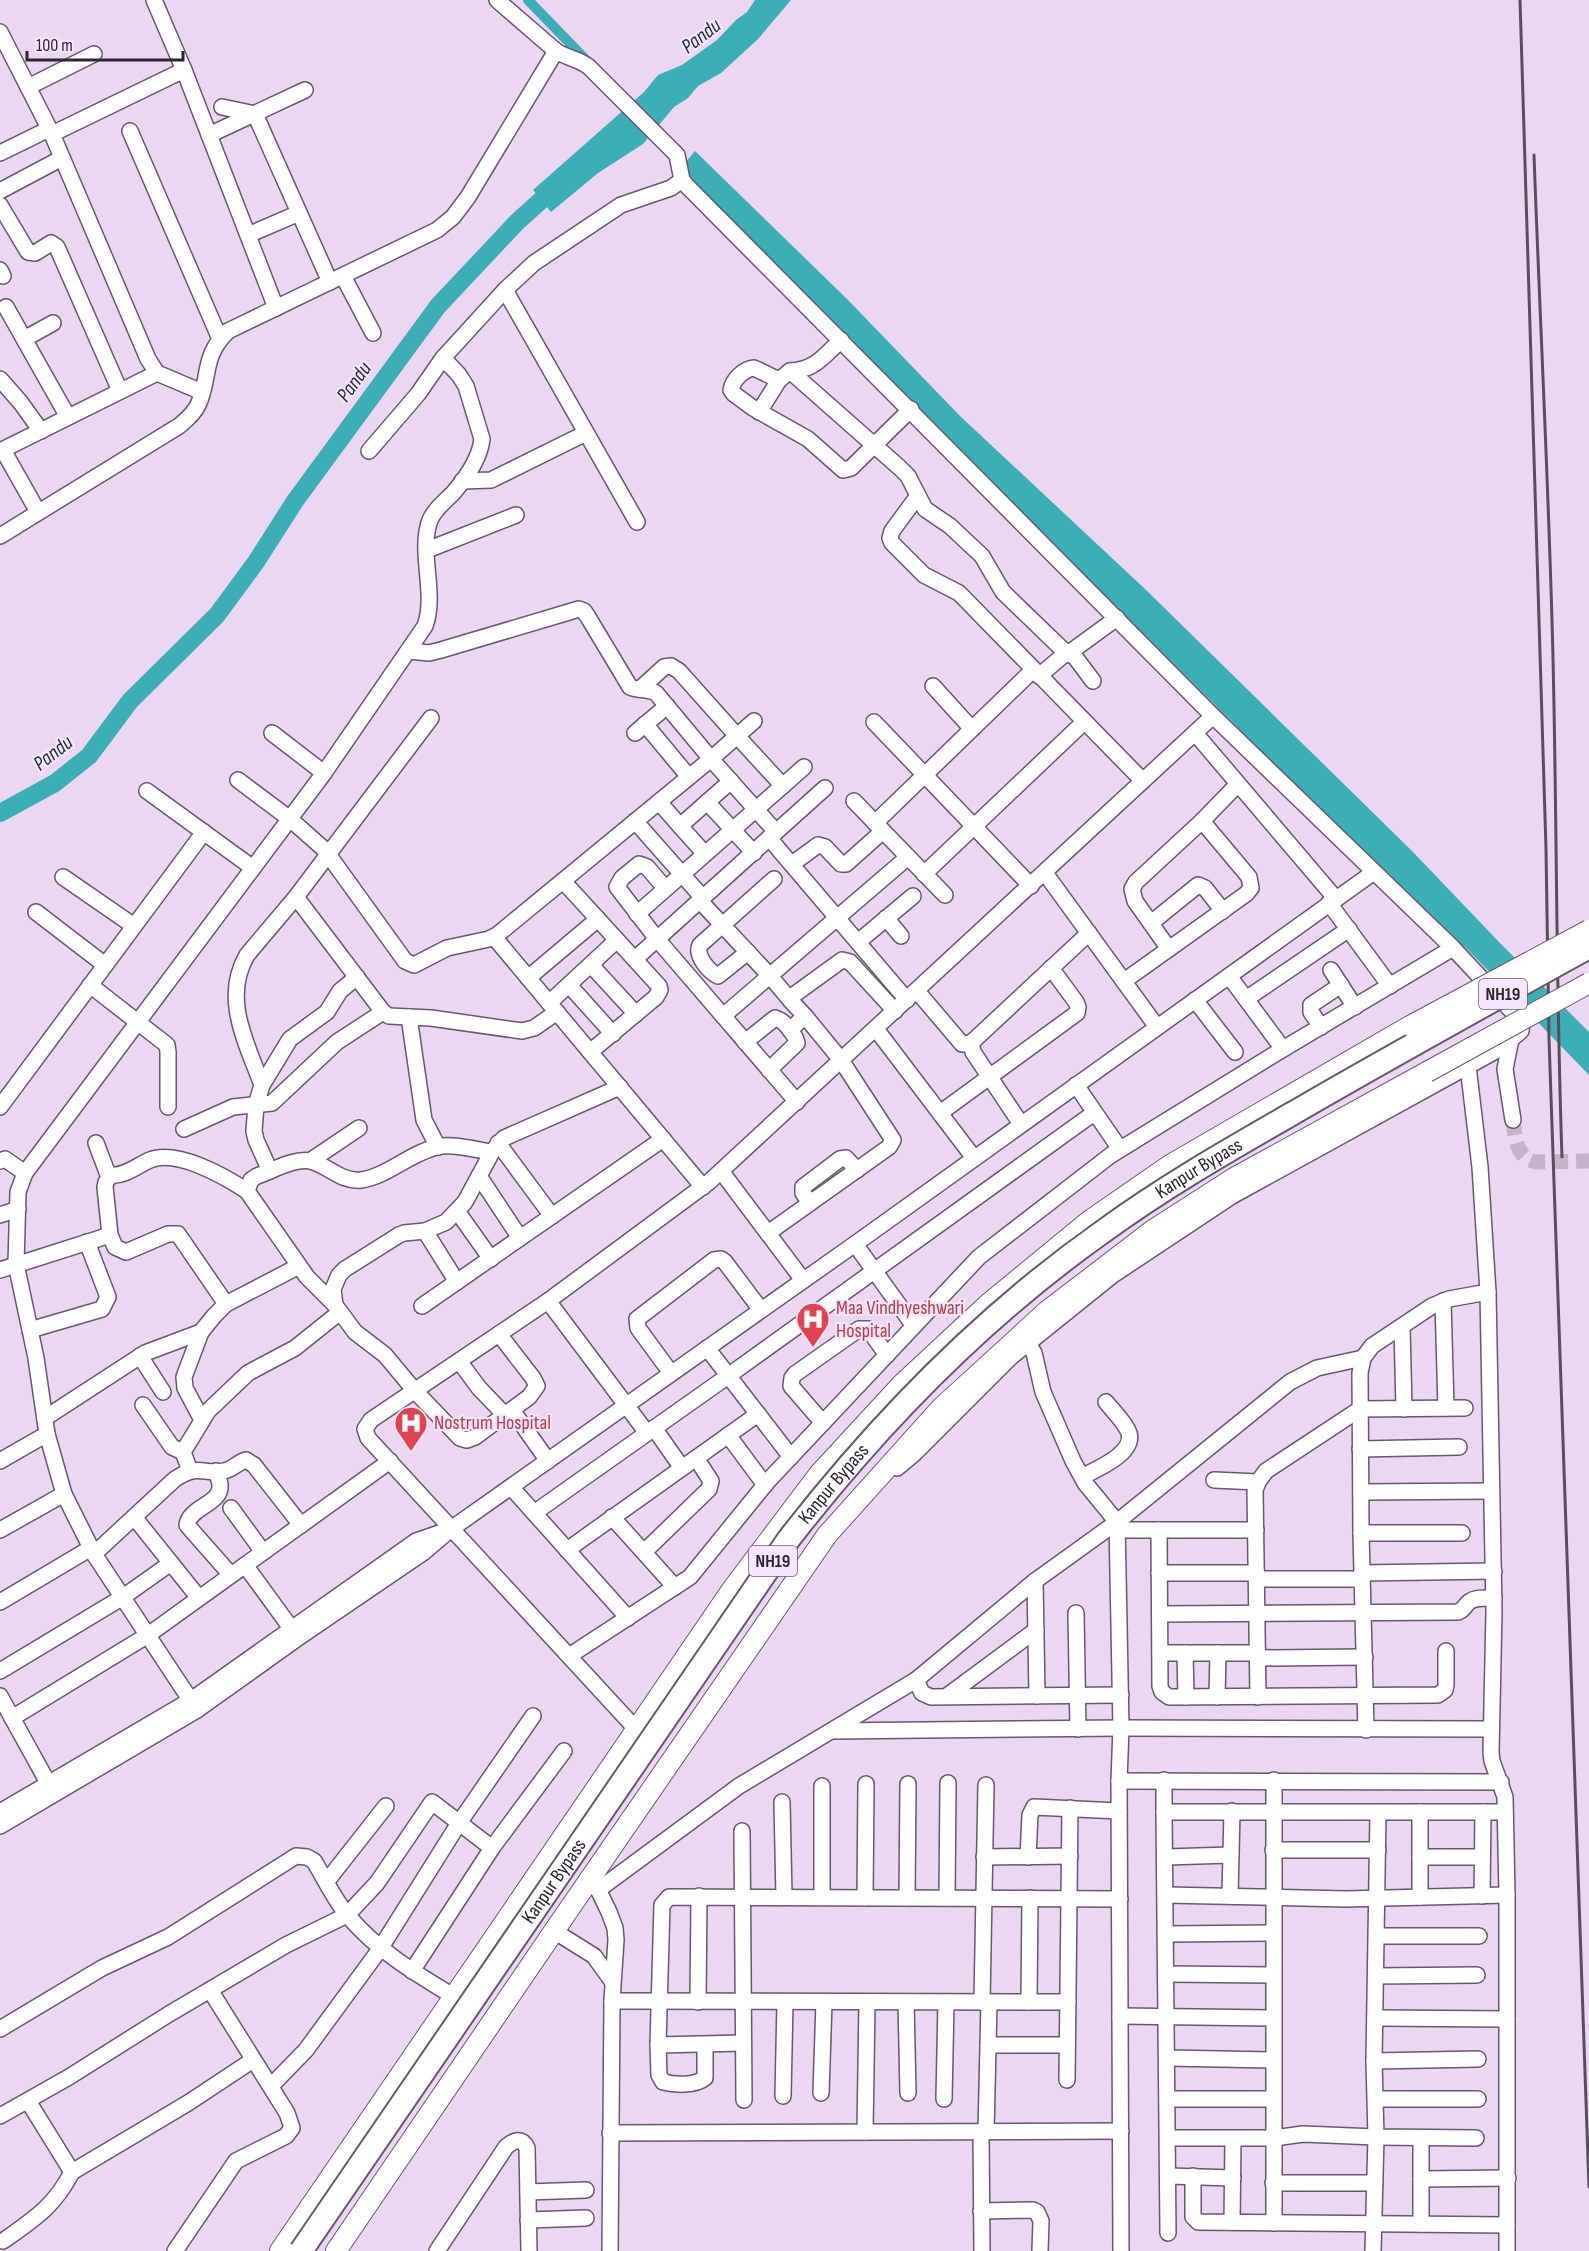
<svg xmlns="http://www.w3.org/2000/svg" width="1589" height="2251" viewBox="0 0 1589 2251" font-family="'Sofia Sans Condensed',sans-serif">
	<rect width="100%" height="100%" fill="#ebd7f2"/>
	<!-- water -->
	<g fill="#3baeb6">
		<polygon points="755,0 791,0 758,39 721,73 698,86 688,98 674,107 643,144 598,173 551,212 533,190 644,92 658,75 682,65 717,40 736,20 747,12"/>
		<polygon points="695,151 848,300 960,416 1144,588 1412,851 1500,943 1589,1032 1589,1075 1471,953 1262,752 679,170"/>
	</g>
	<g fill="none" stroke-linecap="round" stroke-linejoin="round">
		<!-- canal -->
		<polyline stroke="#3baeb6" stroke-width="10" points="528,0 588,62"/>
		<!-- river -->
		<polyline stroke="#3baeb6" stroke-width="18" points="0,813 55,783 89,756 130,701 217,615 256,562 295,501 438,306 517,222 558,185"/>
		<!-- minor-tunnel -->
		<path stroke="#c5b3cb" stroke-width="15" stroke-dasharray="15 8" stroke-linecap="butt" d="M 1513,1120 C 1515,1137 1516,1158 1536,1162 L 1589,1161"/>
		<defs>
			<g id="minor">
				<polyline points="154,0 184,70 276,308"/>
				<path d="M 497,0 L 556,51 C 567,58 579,59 589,67 L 677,155 L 682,180 L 686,185 L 1213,716 L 1453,948 L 1522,1022 L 1521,1031 L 1501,1048 L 1232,1196 L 1113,1275 L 1011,1357 L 915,1453 L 897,1468"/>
				<polyline points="0,32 52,134 148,359 157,373 202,392"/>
				<polyline points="28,87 94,54"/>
				<polyline points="222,107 255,114 330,282"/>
				<polyline points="130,131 220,339"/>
				<polyline points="52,134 184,70"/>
				<polyline points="209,135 305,90"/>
				<polyline points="0,153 49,129"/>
				<polyline points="0,191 62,158"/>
				<polyline points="0,205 28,252 35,253 51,243 57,247 120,391"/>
				<polyline points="248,235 299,213"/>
				<polyline points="0,270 3,276"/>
				<polyline points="343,276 373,333"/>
				<polyline points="505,290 637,522"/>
				<polyline points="6,307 68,417"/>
				<polyline points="24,339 53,323"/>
				<path d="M 841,340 C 824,356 815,370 790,371 L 779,380 L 754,368 C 744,369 733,379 731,390 L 734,394 L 753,408 L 808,439 L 843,470 L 851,468 L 911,409"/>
				<polyline points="790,371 900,468 908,476 925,509 950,526 982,556 1003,592 1062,649 1069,653 1117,618"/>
				<polyline points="0,379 21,403 41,431"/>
				<polyline points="759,412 779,380"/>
				<polyline points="3,450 38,512"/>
				<polyline points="0,451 157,373"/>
				<polyline points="369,451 418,394 443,358"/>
				<polyline points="462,481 491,480 586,433"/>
				<polyline points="917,497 892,531 890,538 892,543 924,575 959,593 1143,781"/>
				<path d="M 0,536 L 179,426 C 186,420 194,414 198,405 C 211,377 201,357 228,331 L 437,230 L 453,217 L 468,197 L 556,51"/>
				<polyline points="427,550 516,515"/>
				<polyline points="1039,676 1066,653 1075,657 1093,681"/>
				<polyline points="933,686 972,729"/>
				<polyline points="640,689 664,667 671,666 679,671 737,736 711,759 776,832 769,838 907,1000"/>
				<polyline points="431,718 296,897 383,1012 389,1016 431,1018 522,1031 534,1028 557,1012"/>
				<polyline points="754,721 737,736 783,786"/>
				<polyline points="874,722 1031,886"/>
				<polyline points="645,724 689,777"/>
				<polyline points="272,733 324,773"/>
				<polyline points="635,733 667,706"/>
				<polyline points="1195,733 1336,899"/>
				<path d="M 238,780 L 290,819 L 325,850 L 405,961 L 414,965 L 447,948 L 489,939 L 497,935 L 711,759 L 656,693 C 647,688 638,691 630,687 L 588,617 L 584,611 L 579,609 L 441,650 L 429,653 L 409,651"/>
				<polyline points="147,791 253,868"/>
				<polyline points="854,801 945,895"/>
				<polyline points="659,802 680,826"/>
				<polyline points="707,802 754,853"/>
				<polyline points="635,821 703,898"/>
				<polyline points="875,823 1033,670"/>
				<polyline points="776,832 825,788"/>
				<polyline points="705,854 680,826 731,781"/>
				<polyline points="792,864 818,845 825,847 841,864 846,864 883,831"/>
				<polyline points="1045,873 1157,1027"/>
				<polyline points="924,874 1084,722"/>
				<polyline points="63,877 134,926"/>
				<polyline points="563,881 659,986 660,990 656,997 590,1052"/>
				<polyline points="665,888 647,867 639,864 622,878 617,887 657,939 797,1102"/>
				<polyline points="700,901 770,976 791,1001"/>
				<polyline points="1329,903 1390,986"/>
				<polyline points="36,912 105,965"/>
				<polyline points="637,914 804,767"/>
				<polyline points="886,918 901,936"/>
				<polyline points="1151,923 1198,885 1205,888 1223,911"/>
				<polyline points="494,937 703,1187"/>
				<polyline points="858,942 913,896"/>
				<polyline points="1169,949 1135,901 1132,889 1136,882 1202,821"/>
				<path d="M 748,952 L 718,976 C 708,971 695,955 700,945 L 774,879"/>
				<polyline points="635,959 769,838"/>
				<polyline points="591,965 636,1014"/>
				<polyline points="1331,970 1355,1007"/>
				<polyline points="1229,976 1283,1049"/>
				<polyline points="528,978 598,919"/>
				<polyline points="1124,981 1246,894 1251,888 1249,877 1202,821 1238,784"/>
				<polyline points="90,985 167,1045 168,1052 168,1107"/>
				<polyline points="569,985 613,1034"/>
				<polyline points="917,991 962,1044 971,1043"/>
				<polyline points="1246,999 1349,929"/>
				<polyline points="1195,1000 1235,1052"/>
				<polyline points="549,1003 617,940"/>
				<polyline points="723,1016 908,857"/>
				<polyline points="409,1017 424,1120 438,1147"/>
				<polyline points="1321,1027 1311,1012 1311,1005 1341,985"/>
				<polyline points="876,1029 974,1158"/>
				<polyline points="790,1030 805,1016 791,1001 791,997 842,960 850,962 895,1011"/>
				<polyline points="1511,1039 1505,1069 1513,1120"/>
				<path d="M 745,1042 L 775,1018 C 784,1020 795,1034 797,1043 L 769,1070"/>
				<polyline points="1468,1066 1480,1167 1488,1292 1494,1612 1491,1752 1492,1761 1505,1797 1507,1895 1507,2251"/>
				<path d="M 262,1085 C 246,1042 222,998 247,955 L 296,897"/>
				<polyline points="1076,1085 1120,1149"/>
				<polyline points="0,1107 204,832"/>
				<polyline points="940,1113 1077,1013 1078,1007 1076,1002 1051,968"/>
				<polyline points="1021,1124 973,1052 971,1043 1089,933"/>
				<polyline points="184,1129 233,1107 272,1103 337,1042 383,1012"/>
				<path d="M 96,1143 L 107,1172 L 111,1175 C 124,1177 138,1165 150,1160 C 177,1149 224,1176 247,1191"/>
				<polyline points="498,1143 552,1216"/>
				<polyline points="0,1161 5,1159 25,1173"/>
				<polyline points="310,1161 359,1128"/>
				<polyline points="270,1171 256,1140 254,1131 256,1105 262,1085 290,1039 327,1012 340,991 357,977"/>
				<polyline points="721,1171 803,1280"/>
				<polyline points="111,1175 106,1182 105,1187 110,1235 115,1247 126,1252 168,1234 178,1234 226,1304"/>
				<polyline points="479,1176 520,1238"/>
				<polyline points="810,1203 803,1193 803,1187 840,1159 846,1158 857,1170"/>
				<polyline points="457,1211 491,1259"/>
				<polyline points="0,1215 18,1209"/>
				<polyline points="425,1231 457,1282"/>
				<polyline points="768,1233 889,1147 893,1140 841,1060 805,1016"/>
				<polyline points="855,1244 914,1326"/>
				<polyline points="0,1270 110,1235"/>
				<polyline points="548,1301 647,1433"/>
				<polyline points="1443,1301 1446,1408"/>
				<path d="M 335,1305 L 307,1277 L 247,1191 L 251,1180 L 257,1176 C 272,1171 294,1158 310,1161 C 328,1165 340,1182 361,1180 C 388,1176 410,1153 437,1147 C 454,1143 475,1150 492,1152"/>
				<polyline points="422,1306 663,1139"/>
				<polyline points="1402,1327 1404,1409"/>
				<polyline points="30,1330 102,1309 108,1297 87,1242"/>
				<polyline points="201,1332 184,1377 185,1388 202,1420"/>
				<polyline points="499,1334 533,1378 537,1386 529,1397 475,1437 467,1440 460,1438 415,1391 385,1355 355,1332 335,1305 333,1289 339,1275 345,1269 399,1235 404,1233 425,1231 446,1222 465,1202 492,1152 504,1138 620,1087"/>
				<polyline points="1028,1343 1034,1353 1043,1392 1073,1461 1085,1483 1117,1522 1121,1728 1119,1781 1121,2251"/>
				<polyline points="707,1348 791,1457"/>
				<polyline points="140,1356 163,1392"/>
				<polyline points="459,1361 479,1388 505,1415"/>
				<polyline points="671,1373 638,1328 637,1319 714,1260 721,1259 725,1262 761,1310"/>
				<polyline points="143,1405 172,1447 183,1452"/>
				<polyline points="512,1410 548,1461"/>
				<polyline points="45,1418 145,1353 201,1332 214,1316 226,1304 299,1266"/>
				<polyline points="823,1423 791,1386 792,1378 795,1374 859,1329 868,1329 887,1355"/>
				<polyline points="654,1428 682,1468"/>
				<polyline points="728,1435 765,1485"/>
				<polyline points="1360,1449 1459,1447"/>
				<polyline points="0,1461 47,1434"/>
				<polyline points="190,1471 183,1452 208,1411 248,1373 295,1348 340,1312"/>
				<path d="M 216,1471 C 217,1475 220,1481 220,1485 C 222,1504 189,1507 187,1525 L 231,1575"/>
				<path d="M 1082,1477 C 1096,1469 1135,1454 1129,1433 C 1125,1422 1113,1411 1106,1402"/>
				<polyline points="1214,1480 1258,1482"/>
				<polyline points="511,1487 628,1618"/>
				<polyline points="1361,1492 1491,1491"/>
				<polyline points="231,1508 263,1552"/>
				<polyline points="534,1513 728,1376 1094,1113"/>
				<polyline points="134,1517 199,1598"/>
				<polyline points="612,1517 675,1587"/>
				<polyline points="0,1530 64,1494"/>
				<polyline points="1117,1530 1256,1530"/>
				<polyline points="1159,1530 1160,1686 1162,1692 1169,1697 1438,1695 1445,1690 1446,1685 1446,1651"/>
				<polyline points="1361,1533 1462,1533"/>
				<polyline points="567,1550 758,1414"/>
				<polyline points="644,1552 709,1489 711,1481 696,1458"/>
				<path d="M 94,1554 L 175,1479 C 200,1463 202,1475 224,1471 C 232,1470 238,1462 246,1460 L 254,1465 L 301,1525"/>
				<polyline points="245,1565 296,1635"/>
				<polyline points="1159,1573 1257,1573"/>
				<polyline points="1362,1573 1494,1571"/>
				<polyline points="1257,1579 1362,1579"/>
				<polyline points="1035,1581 1037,1696"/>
				<polyline points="0,1602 91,1548"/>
				<polyline points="1076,1613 1078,1729"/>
				<path d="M 1160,1614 L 1458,1612 C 1465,1609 1464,1606 1469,1602 C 1475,1597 1487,1598 1494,1598"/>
				<polyline points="1160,1653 1258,1653"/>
				<polyline points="1185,1653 1186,1697"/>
				<polyline points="569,1656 690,1577 768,1481 979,1257 1111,1155 1283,1049 1453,948"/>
				<polyline points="1258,1658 1365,1657"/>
				<polyline points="0,1671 123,1597 171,1563"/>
				<polyline points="916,1680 922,1693 931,1697 1121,1695"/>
				<polyline points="0,1696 52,1790"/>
				<polyline points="947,1696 1036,1630"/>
				<polyline points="1217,1697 1218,1653"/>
				<polyline points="1258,1697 1255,1490 1258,1482 1266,1471 1360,1409 1465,1408"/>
				<path d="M 197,1710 L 94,1554 L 64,1494 L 47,1434 L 36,1358 L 16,1264 L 18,1192 L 25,1173 L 324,773 L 425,626 C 437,593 418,552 430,520 C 435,508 446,501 454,492 C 466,478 480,458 482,439 L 466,386 L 459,375 L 443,358 L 505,290 L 534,263 L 621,205 L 671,188 L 682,180"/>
				<polyline points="12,1718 148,1635 390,1461"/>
				<polyline points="636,1729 368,1438 365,1429 371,1420 548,1301 709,1182 1213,716"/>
				<polyline points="1366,1730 1361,1533 1360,1373 1363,1358 1372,1346 1432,1306 1449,1299 1488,1292"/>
				<polyline points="831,1731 1121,1728 1491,1729"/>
				<polyline points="1274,1780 1274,2138 1303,2134 1376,2137 1373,2251"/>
				<polyline points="1119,1781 1501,1782"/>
				<polyline points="822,1786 822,1897"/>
				<polyline points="782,1802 784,1897"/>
				<polyline points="0,1812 191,1700 416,1541 442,1532"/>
				<polyline points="1164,1812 1164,1780"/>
				<polyline points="1378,1813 1374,2061 1376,2137 1476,2138"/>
				<polyline points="0,1826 197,1710 298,1638 424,1552 451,1529 855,1244 1374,872"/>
				<polyline points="742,1831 744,2100"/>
				<polyline points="1273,1850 1378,1850"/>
				<polyline points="984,1857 1070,1856"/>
				<polyline points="1028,1857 1030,1815 1034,1807 1119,1811"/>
				<polyline points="1166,1857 1231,1855"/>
				<polyline points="1420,1857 1482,1857"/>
				<polyline points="327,1881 386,1806"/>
				<polyline points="594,1881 609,1912 615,1928 616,1940 612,2001 610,2251"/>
				<polyline points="598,1890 739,1786 916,1680 1035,1581 1117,1522 1290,1382 1317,1368 1363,1358"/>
				<polyline points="1166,1895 1346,1899 1507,1895"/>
				<polyline points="1230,1896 1232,1811"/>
				<polyline points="1482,1896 1483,1812"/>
				<polyline points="1420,1897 1420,1812"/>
				<polyline points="865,1898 866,1784"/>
				<polyline points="907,1898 908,1784"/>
				<polyline points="947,1898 948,1783"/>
				<polyline points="554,1931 594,1956 612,1981"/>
				<polyline points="1166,1934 1273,1933"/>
				<polyline points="1377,1936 1479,1936"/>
				<polyline points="412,1971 492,1848 564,1751"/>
				<polyline points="1167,1974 1273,1975"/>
				<polyline points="1376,1976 1477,1975"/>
				<polyline points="612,2001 1068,2002"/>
				<polyline points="698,2002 699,1896"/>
				<polyline points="906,2002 908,2093"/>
				<polyline points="982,2002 986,1785"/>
				<polyline points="1029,2002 1030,1898"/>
				<polyline points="1120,2016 1272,2018"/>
				<polyline points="1375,2018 1507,2019"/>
				<path d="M 0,2029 L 102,1968 L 168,1937 L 296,1856 L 307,1857 L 314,1861 C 325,1879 335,1901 349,1917 C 378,1951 415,1973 453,1996"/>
				<polyline points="743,2043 658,2045 662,1905 669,1897 1120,1899"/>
				<path d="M 658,2045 L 659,2075 L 663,2082 C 675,2085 695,2086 705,2078 L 705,2045"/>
				<polyline points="988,2045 1067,2045"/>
				<polyline points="1167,2058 1273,2060"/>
				<polyline points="1374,2061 1478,2059"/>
				<polyline points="1067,2080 1070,1808"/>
				<polyline points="271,2086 306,2050 380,1949 459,1823 533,1716"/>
				<polyline points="821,2093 824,2002"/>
				<polyline points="783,2096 785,2002"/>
				<polyline points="944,2099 946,2002"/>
				<polyline points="1168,2099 1273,2099"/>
				<polyline points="1376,2099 1478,2099"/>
				<polyline points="28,2101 72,2172 188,2103 253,2060"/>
				<polyline points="0,2116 69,2077 169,2014 286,1945 347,1915 377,1883 432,1802 492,1848"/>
				<polyline points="865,2132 867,2002"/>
				<polyline points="981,2132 982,2251"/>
				<polyline points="986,2132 989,2002"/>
				<polyline points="610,2133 1121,2131"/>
				<polyline points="1168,2138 1274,2138 1274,2223"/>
				<polyline points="1421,2138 1421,2224"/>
				<polyline points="1169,2176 1233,2178"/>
				<polyline points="1193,2176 1193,2217 1198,2222 1507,2225"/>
				<polyline points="1421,2179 1508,2178"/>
				<polyline points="1273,2183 1375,2183"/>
				<polyline points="528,2192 586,2190"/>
				<polyline points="981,2211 1033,2210 1037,2212 1041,2221 1040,2251"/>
				<polyline points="528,2220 586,2218"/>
				<polyline points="1232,2222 1233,2139"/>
				<polyline points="1168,2233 1164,1812 1505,1812"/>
				<path d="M 3,2241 C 34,2219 54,2207 72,2172"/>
				<polyline points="175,2251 236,2161 286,2136 292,2128 287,2113 210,1990"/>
				<path d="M 437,2251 L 506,2147 C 514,2140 522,2137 527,2148 L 529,2251"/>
			</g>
			<g id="major">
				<polyline points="280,2251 733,1588 819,1474 902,1384 988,1304 1089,1221 1170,1165 1410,1026"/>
				<polyline points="336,2251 554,1931 827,1535 941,1408 1047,1311 1153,1230 1234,1178 1427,1072"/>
			</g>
		</defs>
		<!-- minor casing -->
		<use href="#minor" stroke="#68576e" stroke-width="18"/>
		<!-- major casing -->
		<use href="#major" stroke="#68576e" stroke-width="22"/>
		<!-- minor -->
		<use href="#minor" stroke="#fff" stroke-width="15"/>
		<!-- major -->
		<use href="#major" stroke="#fff" stroke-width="20"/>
		<!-- rail -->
		<g stroke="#594e5c" stroke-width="3">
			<polyline points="1520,0 1546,849 1549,1039 1589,2187"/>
			<path d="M 1534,155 C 1540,323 1549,491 1553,658 C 1557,825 1556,991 1562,1157"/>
		</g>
		<defs>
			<g id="major-bridge">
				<polyline points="1410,1026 1589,930"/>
				<polyline points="1427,1072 1589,983"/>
			</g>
			<g id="highway-bridge">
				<path id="s1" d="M 301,2251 L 788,1540 C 878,1424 981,1318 1101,1233 C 1165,1186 1234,1147 1302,1108 C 1397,1053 1493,1000 1589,947"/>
			</g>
		</defs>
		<!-- major-bridge casing -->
		<use href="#major-bridge" stroke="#68576e" stroke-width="22" stroke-linecap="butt"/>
		<!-- highway-bridge casing -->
		<use href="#highway-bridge" stroke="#68576e" stroke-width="26" stroke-linecap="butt"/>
		<!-- major-bridge -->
		<use href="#major-bridge" stroke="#fff" stroke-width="20"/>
		<!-- highway-bridge -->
		<use href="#highway-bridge" stroke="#fff" stroke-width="22"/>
	</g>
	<!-- icons -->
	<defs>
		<symbol id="hospital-pin" viewBox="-11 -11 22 30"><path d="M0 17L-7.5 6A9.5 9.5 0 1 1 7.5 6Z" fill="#e0444e" stroke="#f6e5fc"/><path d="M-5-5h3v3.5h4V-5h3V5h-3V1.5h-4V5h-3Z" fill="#fff"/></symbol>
	</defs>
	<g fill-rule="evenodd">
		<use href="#hospital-pin" x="794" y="1300" width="38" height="52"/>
		<use href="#hospital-pin" x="392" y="1404" width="38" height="52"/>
	</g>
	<g text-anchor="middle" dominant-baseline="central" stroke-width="4.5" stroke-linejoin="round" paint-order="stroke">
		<!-- shield labels -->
		<g fill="#f6e5fc" stroke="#695e6c" stroke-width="1.5">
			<rect x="1479" y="979" width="48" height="30" rx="4.5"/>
			<rect x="749" y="1546" width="48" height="30" rx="4.5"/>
		</g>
		<g font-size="18" font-weight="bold" fill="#2c242e">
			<text x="1503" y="994">NH19</text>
			<text x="773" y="1561">NH19</text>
		</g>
		<!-- street labels -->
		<g font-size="20" fill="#2c242e" stroke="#f6e5fc">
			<text stroke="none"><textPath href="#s1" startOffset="1419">Kanpur Bypass</textPath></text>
			<text stroke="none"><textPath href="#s1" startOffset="934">Kanpur Bypass</textPath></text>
			<text stroke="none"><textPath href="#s1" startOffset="448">Kanpur Bypass</textPath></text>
		</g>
		<!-- health labels -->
		<g font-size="20" fill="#be3a42" stroke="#f6e5fc" text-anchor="start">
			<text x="836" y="1308">Maa Vindhyeshwari<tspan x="836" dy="23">Hospital</tspan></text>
			<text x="434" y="1423">Nostrum Hospital</text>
		</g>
		<!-- water labels -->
		<g font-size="21" font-style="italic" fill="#162f31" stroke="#f6e5fc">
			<text transform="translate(701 36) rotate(-37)">Pandu</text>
			<text transform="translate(354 382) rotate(-54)">Pandu</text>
			<text transform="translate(53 753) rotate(-38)">Pandu</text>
		</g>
	</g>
	<!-- scale -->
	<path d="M27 51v9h156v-9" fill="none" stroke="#2c242e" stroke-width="3"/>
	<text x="36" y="51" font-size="18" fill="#2c242e" stroke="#f6e5fc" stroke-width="4.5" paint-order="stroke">100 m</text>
</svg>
